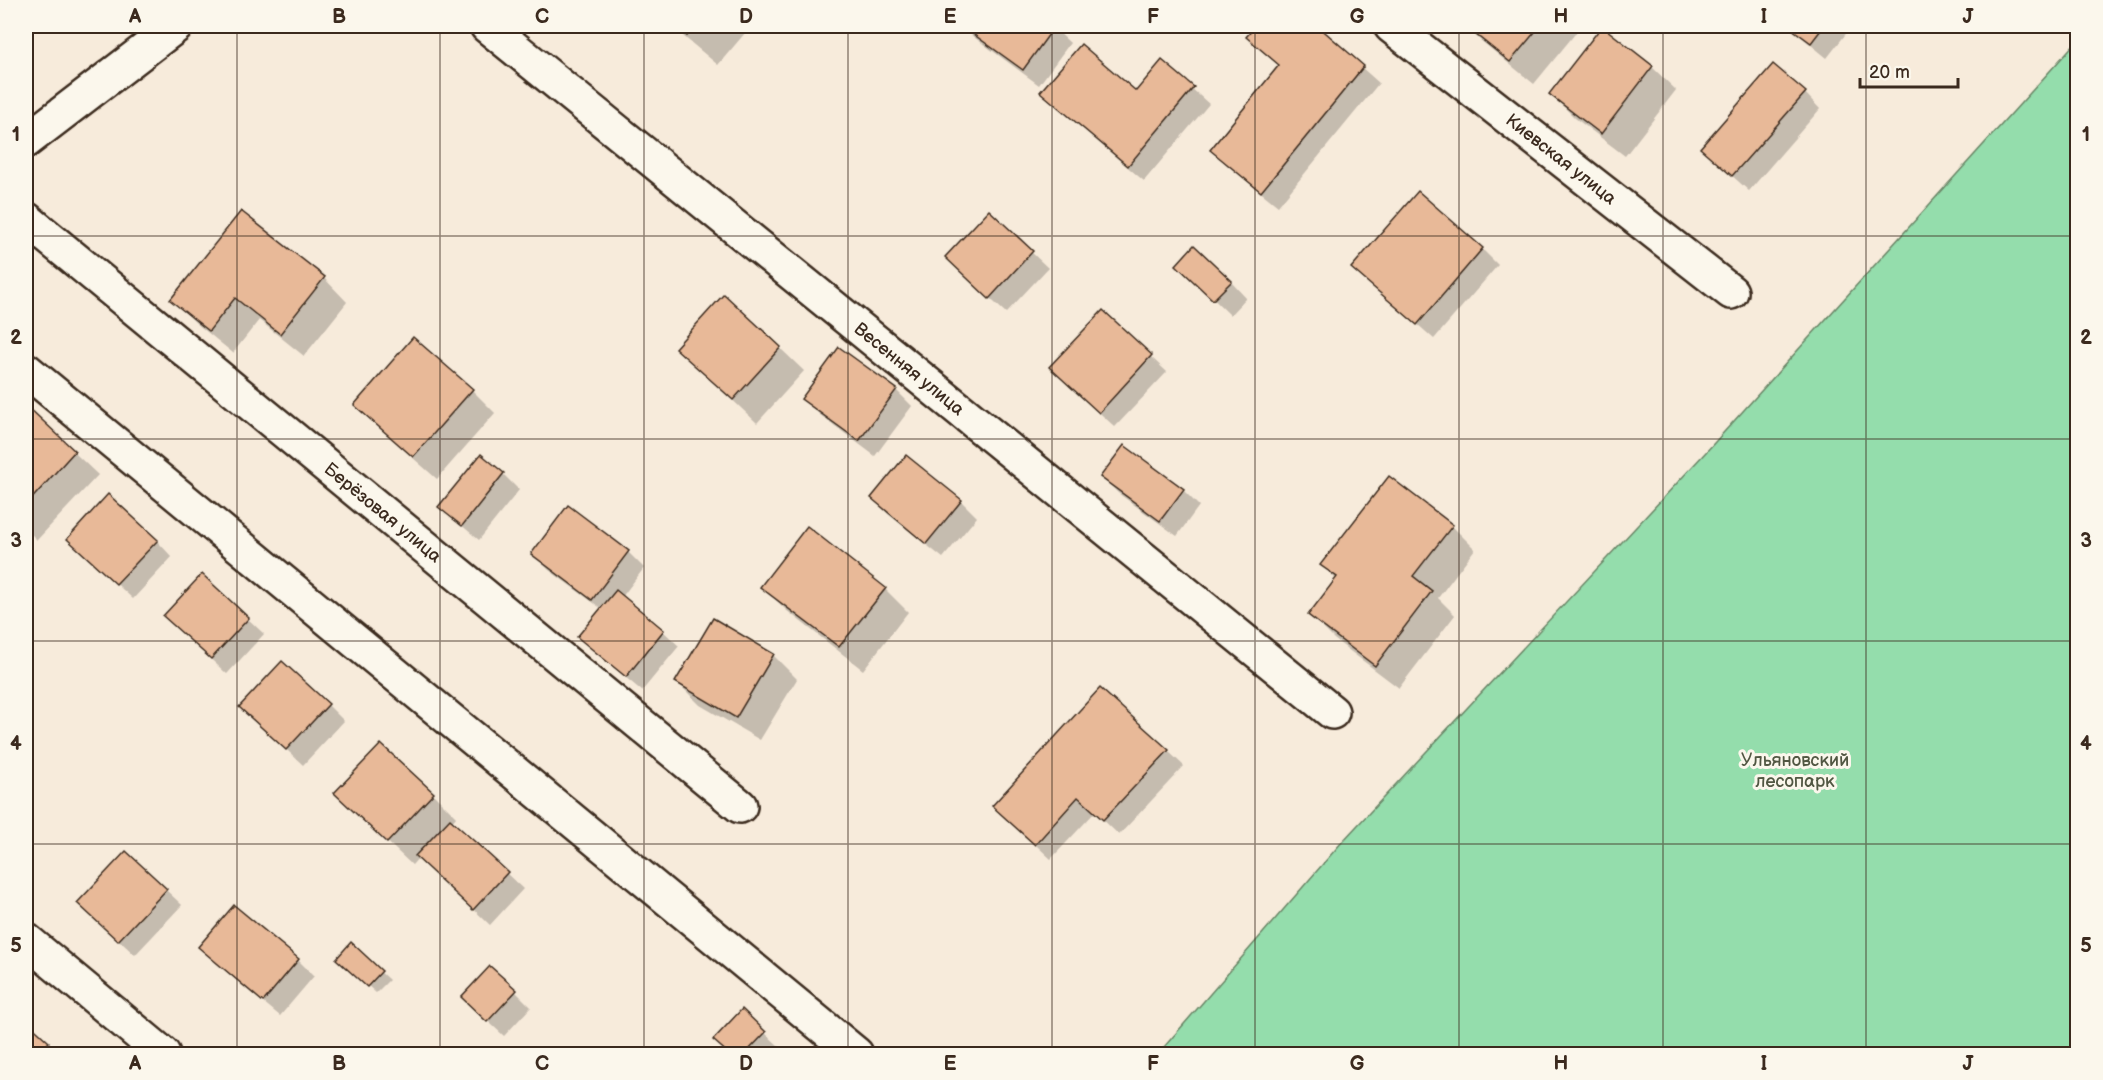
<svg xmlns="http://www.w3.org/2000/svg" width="2103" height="1080" viewBox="0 0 2103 1080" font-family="'Balsamiq Sans',sans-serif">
	<rect width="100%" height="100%" fill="#f7ebdb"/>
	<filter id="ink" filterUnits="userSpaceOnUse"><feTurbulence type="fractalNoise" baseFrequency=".0167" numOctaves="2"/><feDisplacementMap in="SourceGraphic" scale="12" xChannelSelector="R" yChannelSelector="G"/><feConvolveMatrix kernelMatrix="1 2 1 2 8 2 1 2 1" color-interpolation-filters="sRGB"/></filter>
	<g filter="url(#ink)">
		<!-- green -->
		<polygon fill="#94ddac" stroke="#688465" stroke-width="1.5" points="2077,41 2077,1054 1158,1054 1342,842 1706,452"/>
		<!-- shadow -->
		<g fill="#0003">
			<polygon points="671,26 751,26 718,65"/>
			<polygon points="959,26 1052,26 1070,43 1039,85"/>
			<polygon points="1258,26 1315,26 1379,83 1278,206 1228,166 1212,150 1280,66 1248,37"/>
			<polygon points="1465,26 1576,26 1579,29 1534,84 1479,39"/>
			<polygon points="1788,26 1852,26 1827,58"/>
			<polygon points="1162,62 1209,104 1144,181 1058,108 1042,92 1137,93"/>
			<polygon points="1652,67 1676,90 1625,156 1575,118 1551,94"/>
			<polygon points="1805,93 1820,109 1749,191 1718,163"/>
			<polygon points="989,212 1048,268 1006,313 962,273"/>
			<polygon points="1482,249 1498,265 1434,339 1354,268"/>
			<polygon points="324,278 347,302 304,356 259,320 233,353 196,323 172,300"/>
			<polygon points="1194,280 1231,282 1246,298 1230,315"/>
			<polygon points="1103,312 1167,372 1115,427 1067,383"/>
			<polygon points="677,348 780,348 804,371 757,423"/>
			<polygon points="472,390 495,413 437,479 379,428 356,405"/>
			<polygon points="896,390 912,406 875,456 819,414 803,399"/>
			<polygon points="26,407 98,475 37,540 26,529"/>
			<polygon points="503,474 519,490 479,540 440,507"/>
			<polygon points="1102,477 1183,490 1199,506 1177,536 1118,493"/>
			<polygon points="873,498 961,501 977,517 943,558 888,514"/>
			<polygon points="1452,526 1475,549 1438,598 1455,615 1399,688 1334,639 1310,615 1337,580 1322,565"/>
			<polygon points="157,541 172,557 133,599 85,555"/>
			<polygon points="628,552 644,568 622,597 663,631 679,646 642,691 595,652 579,637 602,609 549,570 533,554"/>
			<polygon points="202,576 264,634 227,674 181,632"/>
			<polygon points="762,586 885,589 908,612 863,670 786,610"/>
			<polygon points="714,620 773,655 797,679 760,740 700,705 677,682"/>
			<polygon points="328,705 344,721 303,765 257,722"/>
			<polygon points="1168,751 1184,766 1119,835 1095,812 1051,859 1010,821"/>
			<polygon points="433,794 456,817 452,822 523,889 490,925 419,857 412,865 360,816"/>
			<polygon points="166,890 182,905 135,955 95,918"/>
			<polygon points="235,907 298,960 314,976 280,1016 216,963 200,947"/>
			<polygon points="351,945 389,980 376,993 346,966"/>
			<polygon points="515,991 531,1007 504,1036 479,1013"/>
			<polygon points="26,1023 48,1043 60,1054 26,1054"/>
			<polygon points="765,1033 781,1048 775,1054 730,1054 715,1040"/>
		</g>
		<!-- building -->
		<g fill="#e8b998" stroke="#3b2a1e" stroke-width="1.5">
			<polygon points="675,26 696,26 687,36"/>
			<polygon points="962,26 1055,26 1023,70"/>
			<polygon points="1256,26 1318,26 1364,66 1261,192 1210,150 1279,65 1246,37"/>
			<polygon points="1465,26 1540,26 1510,62"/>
			<polygon points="1602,26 1653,66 1601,134 1549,94"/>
			<polygon points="1788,26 1824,26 1811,43"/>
			<polygon points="1081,44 1136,91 1162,60 1194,87 1128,166 1040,92"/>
			<polygon points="1773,64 1806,92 1732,176 1700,148"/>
			<polygon points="1418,191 1483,248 1417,325 1351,268"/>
			<polygon points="989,210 1033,251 989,299 945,257"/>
			<polygon points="241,211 325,277 280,334 235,298 209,331 170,300"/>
			<polygon points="1194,245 1232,281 1213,300 1176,265"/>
			<polygon points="724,294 781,347 733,400 675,348"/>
			<polygon points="1103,310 1152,355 1099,413 1049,367"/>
			<polygon points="413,337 473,389 413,457 354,405"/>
			<polygon points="839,347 897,389 859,441 801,399"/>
			<polygon points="26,405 75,451 26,505"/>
			<polygon points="1124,445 1184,489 1160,521 1100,477"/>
			<polygon points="481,454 504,473 462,526 438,507"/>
			<polygon points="906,455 962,500 926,544 871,498"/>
			<polygon points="1389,476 1453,525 1413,576 1432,591 1375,666 1308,615 1337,577 1320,565"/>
			<polygon points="108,494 158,540 116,584 67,539"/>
			<polygon points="568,505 629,551 592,600 531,554"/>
			<polygon points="807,526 886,588 839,647 760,587"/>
			<polygon points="202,574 249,618 211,659 163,616"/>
			<polygon points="616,590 664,630 626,677 577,637"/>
			<polygon points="713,618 774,654 736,718 675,682"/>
			<polygon points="282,661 329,704 286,750 239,707"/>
			<polygon points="1100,688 1169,750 1103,820 1078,797 1035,845 992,806"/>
			<polygon points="381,744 434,793 387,843 334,793"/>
			<polygon points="450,819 508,872 473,910 415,856"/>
			<polygon points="126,851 167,889 118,941 77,903"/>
			<polygon points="234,905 299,959 263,1002 198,947"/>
			<polygon points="351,942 382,971 367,987 336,959"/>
			<polygon points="490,966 517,990 487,1022 461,997"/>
			<polygon points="742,1009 766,1032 745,1054 729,1054 713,1040"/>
			<polygon points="26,1021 49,1042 38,1054 26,1054"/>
		</g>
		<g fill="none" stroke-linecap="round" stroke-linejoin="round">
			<defs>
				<g id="street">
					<path id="s1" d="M 487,26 L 1332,712"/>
					<path id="s2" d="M 1391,26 L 1731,292"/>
					<polyline points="26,141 176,26"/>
					<path id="s3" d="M 26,219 L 740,806"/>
					<polyline points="26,370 856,1054"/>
					<polyline points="26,940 163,1054"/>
				</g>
			</defs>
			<!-- street casing -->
			<use href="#street" stroke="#3b2a1e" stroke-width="38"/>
			<!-- street -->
			<use href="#street" stroke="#fbf7ec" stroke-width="33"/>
		</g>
	</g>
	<!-- grid -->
	<path fill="none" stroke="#3b2a1e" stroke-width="1.5" stroke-opacity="0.55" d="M 237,26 L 237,1054M 440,26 L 440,1054M 644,26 L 644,1054M 848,26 L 848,1054M 1052,26 L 1052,1054M 1255,26 L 1255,1054M 1459,26 L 1459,1054M 1663,26 L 1663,1054M 1866,26 L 1866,1054M 26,236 L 2078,236M 26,439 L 2078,439M 26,641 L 2078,641M 26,844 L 2078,844"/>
	<g text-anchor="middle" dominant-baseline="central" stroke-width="6" stroke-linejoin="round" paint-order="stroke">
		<!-- street labels -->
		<g font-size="18" fill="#3b2a1e" stroke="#fbf7ec">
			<text stroke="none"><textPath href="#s2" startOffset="216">Киевская улица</textPath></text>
			<text stroke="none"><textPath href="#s1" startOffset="544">Весенняя улица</textPath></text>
			<text stroke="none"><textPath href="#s3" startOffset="462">Берёзовая улица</textPath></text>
		</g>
		<!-- park labels -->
		<g font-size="18" fill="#515742" stroke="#fbf7ec">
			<text x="1795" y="760">Ульяновский<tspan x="1795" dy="21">лесопарк</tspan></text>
		</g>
	</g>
	<!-- margin -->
	<rect width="2103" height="1080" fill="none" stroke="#fbf7ec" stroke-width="66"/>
	<!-- scale -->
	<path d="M1860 78v9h98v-9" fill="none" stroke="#3b2a1e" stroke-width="3"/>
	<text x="1869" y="78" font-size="18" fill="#3b2a1e" stroke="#fbf7ec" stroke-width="4.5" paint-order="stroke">20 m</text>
	<rect x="33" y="33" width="2037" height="1014" fill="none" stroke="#3b2a1e" stroke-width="2"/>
	<g font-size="20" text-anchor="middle" font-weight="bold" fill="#3b2a1e">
		<text x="135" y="23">A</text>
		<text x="339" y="23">B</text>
		<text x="542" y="23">C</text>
		<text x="746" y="23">D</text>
		<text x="950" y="23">E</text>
		<text x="1153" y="23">F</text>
		<text x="1357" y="23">G</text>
		<text x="1561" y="23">H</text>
		<text x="1764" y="23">I</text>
		<text x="1968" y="23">J</text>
		<text x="16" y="141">1</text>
		<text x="2086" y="141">1</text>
		<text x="16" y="344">2</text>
		<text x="2086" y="344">2</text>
		<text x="16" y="547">3</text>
		<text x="2086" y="547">3</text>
		<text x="16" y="750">4</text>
		<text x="2086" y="750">4</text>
		<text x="16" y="952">5</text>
		<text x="2086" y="952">5</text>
		<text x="135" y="1070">A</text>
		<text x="339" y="1070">B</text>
		<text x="542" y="1070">C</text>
		<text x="746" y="1070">D</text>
		<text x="950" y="1070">E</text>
		<text x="1153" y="1070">F</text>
		<text x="1357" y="1070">G</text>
		<text x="1561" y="1070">H</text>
		<text x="1764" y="1070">I</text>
		<text x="1968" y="1070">J</text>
	</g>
</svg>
